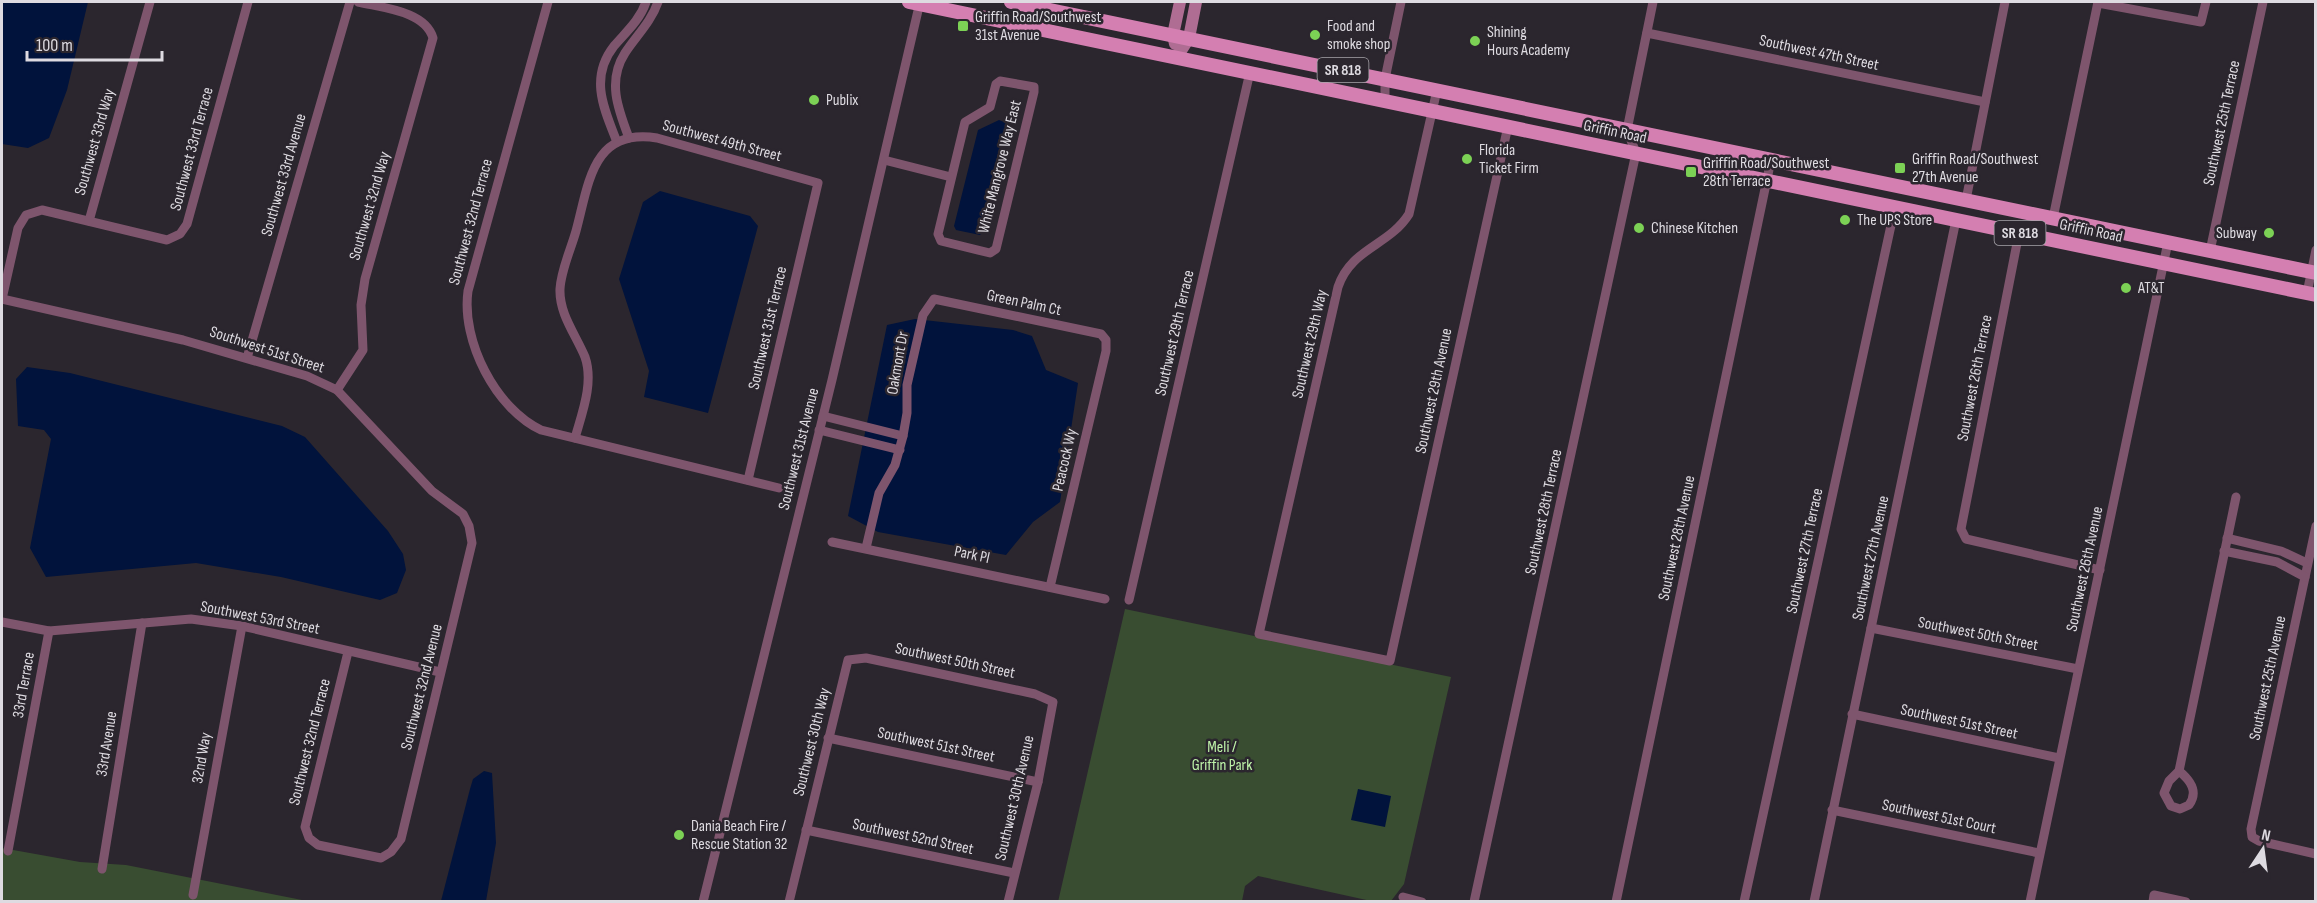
<svg xmlns="http://www.w3.org/2000/svg" width="2317" height="903" viewBox="0 0 2317 903" font-family="'Sofia Sans Condensed',sans-serif">
	<rect width="100%" height="100%" fill="#2b262e"/>
	<!-- green -->
	<g fill="#394d31">
		<polygon points="1125,609 1451,677 1404,884 1391,901 1371,901 1258,876 1245,886 1242,901 1058,902"/>
		<polygon points="2,848 80,862 126,865 307,901 2,901"/>
	</g>
	<!-- water -->
	<g fill="#01133c">
		<polygon points="2,2 88,2 67,90 49,138 28,148 2,144"/>
		<polygon points="999,120 1006,123 991,181 998,187 990,221 980,235 956,230 954,226 978,130"/>
		<polygon points="660,191 750,216 758,226 708,413 644,397 649,371 619,279 643,202"/>
		<polygon points="915,319 1013,330 1032,336 1046,370 1078,383 1060,502 1033,522 1006,555 878,532 848,516 887,325"/>
		<polygon points="27,367 70,373 282,426 305,437 388,531 403,554 406,570 397,593 380,600 281,577 196,563 46,577 30,548 51,439 44,430 18,426 16,379"/>
		<polygon points="484,771 492,773 496,843 486,901 441,901 470,789 473,779"/>
		<polygon points="1358,789 1391,796 1385,827 1351,820"/>
	</g>
	<g fill="none" stroke-linecap="round" stroke-linejoin="round">
		<!-- minor -->
		<g stroke="#7e556d" stroke-width="9">
			<polyline points="248,2 187,224 180,234 167,240 42,210 26,215 18,228 2,299 183,340 307,376 337,390 432,491 463,514 469,526 472,543 401,839 391,852 381,858 318,845 309,838 305,827 348,652"/>
			<path d="M 548,2 L 468,291 C 461,341 496,409 541,430 L 779,488"/>
			<polyline points="2098,3 2201,22 2206,2"/>
			<polyline points="1647,33 1985,102"/>
			<polygon points="1000,81 1034,87 1034,92 996,249 990,253 941,241 938,234 965,122 990,107 996,84"/>
			<path d="M 1437,90 L 1409,214 C 1389,246 1351,248 1338,287 L 1259,634 L 1390,661 L 1508,126"/>
			<polyline points="1385,101 1385,79 1401,2"/>
			<path d="M 629,138 C 618,109 607,81 625,53 C 637,35 651,22 658,2"/>
			<path d="M 617,142 C 604,109 589,78 614,46 C 626,32 640,20 646,2"/>
			<polyline points="884,160 951,177"/>
			<polyline points="1966,200 2005,2"/>
			<polyline points="2053,218 2098,2"/>
			<polyline points="89,221 150,2"/>
			<polyline points="2019,233 1961,529 1966,539 2100,570"/>
			<polyline points="2210,251 2263,2"/>
			<polyline points="2307,293 2316,250"/>
			<polyline points="247,358 350,2"/>
			<path d="M 337,390 L 363,350 L 361,305 L 365,279 L 433,38 C 425,11 383,8 358,2"/>
			<polyline points="823,416 903,436"/>
			<polyline points="819,430 900,450"/>
			<path d="M 575,438 C 582,413 594,383 585,357 C 576,335 559,314 560,289 C 561,270 571,249 576,231 C 589,183 592,128 657,138 L 818,183 L 748,480"/>
			<polyline points="2316,526 2251,829 2252,837 2259,841 2316,854"/>
			<polyline points="2227,538 2281,551 2307,563"/>
			<polyline points="832,542 1105,599"/>
			<polyline points="866,548 879,493 895,465 903,436 907,413 907,385 923,315 934,299 1101,334 1106,340 1106,351 1050,587"/>
			<polyline points="2224,551 2277,562 2305,577"/>
			<polyline points="1129,600 1250,72"/>
			<polyline points="2,622 49,631 191,619 242,626 440,672"/>
			<polyline points="1871,628 2078,669"/>
			<polyline points="1852,714 2059,758"/>
			<polyline points="828,738 1038,782"/>
			<path d="M 2179,771 C 2190,780 2199,791 2189,805 L 2180,809 L 2171,806 L 2164,793 L 2169,781 L 2179,771 L 2236,497"/>
			<polyline points="1832,810 2039,853"/>
			<polyline points="806,830 1014,873"/>
			<polyline points="8,851 49,631"/>
			<polyline points="102,869 142,623"/>
			<polyline points="193,895 242,626"/>
			<polyline points="1403,897 1422,902"/>
			<polyline points="703,902 832,380 920,2"/>
			<polyline points="789,902 848,660 866,658 1035,694 1053,702 1038,782 1008,902"/>
			<polyline points="1474,902 1636,153 1627,130 1653,2"/>
			<polyline points="1616,902 1771,160"/>
			<polyline points="1744,902 1895,207"/>
			<polyline points="1814,902 1956,220"/>
			<polyline points="2030,902 2168,242"/>
			<polyline points="2153,902 2154,895 2186,902"/>
		</g>
		<!-- secondary -->
		<g stroke="#af6d93" stroke-width="12">
			<polyline points="1175,44 1173,35 1180,2"/>
			<polyline points="1177,57 1189,38 1196,2"/>
		</g>
		<!-- primary -->
		<g stroke="#d47fb1" stroke-width="14">
			<polyline points="909,2 2316,295"/>
			<polyline points="1011,2 2316,273"/>
		</g>
	</g>
	<!-- markers -->
	<g fill="#7cd155" stroke="#2b262e" stroke-width="2">
		<rect x="957" y="20" width="12" height="12" rx="3"/>
		<circle cx="1315" cy="35" r="6"/>
		<circle cx="1475" cy="41" r="6"/>
		<circle cx="814" cy="100" r="6"/>
		<circle cx="1467" cy="159" r="6"/>
		<rect x="1894" y="162" width="12" height="12" rx="3"/>
		<rect x="1685" y="166" width="12" height="12" rx="3"/>
		<circle cx="1845" cy="220" r="6"/>
		<circle cx="1639" cy="228" r="6"/>
		<circle cx="2269" cy="233" r="6"/>
		<circle cx="2126" cy="288" r="6"/>
		<circle cx="679" cy="835" r="6"/>
	</g>
	<g text-anchor="middle" dominant-baseline="central" stroke-width="5" stroke-linejoin="round" paint-order="stroke">
		<!-- shield labels -->
		<g fill="#2b262e" stroke="#a8a5ab" stroke-width="1.5">
			<rect x="1317.5" y="58" width="51" height="24" rx="4.5"/>
			<rect x="1994.5" y="221" width="51" height="24" rx="4.5"/>
		</g>
		<g font-size="15" font-weight="bold" fill="#dedbe1">
			<text x="1343" y="70">SR 818</text>
			<text x="2020" y="233">SR 818</text>
		</g>
		<!-- poi labels -->
		<g font-size="16" fill="#dedbe1" stroke="#2b262e" text-anchor="start">
			<text x="975" y="17">Griffin Road/Southwest<tspan x="975" dy="18">31st Avenue</tspan></text>
			<text x="1327" y="26">Food and<tspan x="1327" dy="18">smoke shop</tspan></text>
			<text x="1487" y="32">Shining<tspan x="1487" dy="18">Hours Academy</tspan></text>
			<text x="826" y="100">Publix</text>
			<text x="1479" y="150">Florida<tspan x="1479" dy="18">Ticket Firm</tspan></text>
			<text x="1912" y="159">Griffin Road/Southwest<tspan x="1912" dy="18">27th Avenue</tspan></text>
			<text x="1703" y="163">Griffin Road/Southwest<tspan x="1703" dy="18">28th Terrace</tspan></text>
			<text x="1857" y="220">The UPS Store</text>
			<text x="1651" y="228">Chinese Kitchen</text>
			<text x="2257" y="233" text-anchor="end">Subway</text>
			<text x="2138" y="288">AT&amp;T</text>
			<text x="691" y="826">Dania Beach Fire /<tspan x="691" dy="18">Rescue Station 32</tspan></text>
		</g>
		<!-- street labels -->
		<g font-size="16" fill="#dedbe1" stroke="#2b262e">
			<text transform="translate(1819 53) rotate(12)">Southwest 47th Street</text>
			<text transform="translate(2222 123) rotate(-78)">Southwest 25th Terrace</text>
			<text transform="translate(1615 132) rotate(12)">Griffin Road</text>
			<text transform="translate(722 141) rotate(15)">Southwest 49th Street</text>
			<text transform="translate(95 142) rotate(-74)">Southwest 33rd Way</text>
			<text transform="translate(192 149) rotate(-75)">Southwest 33rd Terrace</text>
			<text transform="translate(1000 167) rotate(-76)">White Mangrove Way East</text>
			<text transform="translate(284 175) rotate(-74)">Southwest 33rd Avenue</text>
			<text transform="translate(370 206) rotate(-74)">Southwest 32nd Way</text>
			<text transform="translate(471 222) rotate(-75)">Southwest 32nd Terrace</text>
			<text transform="translate(2091 231) rotate(12)">Griffin Road</text>
			<text transform="translate(1024 303) rotate(12)">Green Palm Ct</text>
			<text transform="translate(768 328) rotate(-77)">Southwest 31st Terrace</text>
			<text transform="translate(1175 333) rotate(-77)">Southwest 29th Terrace</text>
			<text transform="translate(1310 344) rotate(-77)">Southwest 29th Way</text>
			<text transform="translate(267 350) rotate(18)">Southwest 51st Street</text>
			<text transform="translate(898 363) rotate(-80)">Oakmont Dr</text>
			<text transform="translate(1975 378) rotate(-79)">Southwest 26th Terrace</text>
			<text transform="translate(1434 391) rotate(-78)">Southwest 29th Avenue</text>
			<text transform="translate(799 449) rotate(-76)">Southwest 31st Avenue</text>
			<text transform="translate(1065 460) rotate(-77)">Peacock Wy</text>
			<text transform="translate(1544 512) rotate(-78)">Southwest 28th Terrace</text>
			<text transform="translate(1677 538) rotate(-78)">Southwest 28th Avenue</text>
			<text transform="translate(1805 551) rotate(-78)">Southwest 27th Terrace</text>
			<text transform="translate(972 555) rotate(12)">Park Pl</text>
			<text transform="translate(1871 558) rotate(-78)">Southwest 27th Avenue</text>
			<text transform="translate(2085 569) rotate(-78)">Southwest 26th Avenue</text>
			<text transform="translate(260 618) rotate(11)">Southwest 53rd Street</text>
			<text transform="translate(1978 634) rotate(11)">Southwest 50th Street</text>
			<text transform="translate(955 661) rotate(12)">Southwest 50th Street</text>
			<text transform="translate(2268 678) rotate(-78)">Southwest 25th Avenue</text>
			<text transform="translate(24 685) rotate(-80)">33rd Terrace</text>
			<text transform="translate(422 687) rotate(-76)">Southwest 32nd Avenue</text>
			<text transform="translate(1959 722) rotate(12)">Southwest 51st Street</text>
			<text transform="translate(310 742) rotate(-76)">Southwest 32nd Terrace</text>
			<text transform="translate(812 742) rotate(-76)">Southwest 30th Way</text>
			<text transform="translate(107 744) rotate(-81)">33rd Avenue</text>
			<text transform="translate(936 745) rotate(12)">Southwest 51st Street</text>
			<text transform="translate(202 758) rotate(-80)">32nd Way</text>
			<text transform="translate(1015 798) rotate(-77)">Southwest 30th Avenue</text>
			<text transform="translate(1939 817) rotate(12)">Southwest 51st Court</text>
			<text transform="translate(913 837) rotate(12)">Southwest 52nd Street</text>
		</g>
		<!-- park labels -->
		<g font-size="16" fill="#bff4a9" stroke="#2b262e">
			<text x="1222" y="747">Meli /<tspan x="1222" dy="18">Griffin Park</tspan></text>
		</g>
	</g>
	<!-- border -->
	<rect width="2317" height="903" fill="none" stroke="#dedbe1" stroke-width="6"/>
	<!-- north arrow -->
	<g transform="translate(2263 849) rotate(13)" stroke="#2b262e" stroke-width="4.5" paint-order="stroke">
	<path d="M0-4.5L10 22L0 15L-10 22Z" fill="#dedbe1"/>
	<text y="-9" font-size="16" font-weight="bold" text-anchor="middle" fill="#dedbe1">N</text>
	</g>
	<!-- scale -->
	<path d="M27 51v9h135v-9" fill="none" stroke="#dedbe1" stroke-width="3"/>
	<text x="36" y="51" font-size="18" fill="#dedbe1" stroke="#2b262e" stroke-width="4.5" paint-order="stroke">100 m</text>
</svg>
